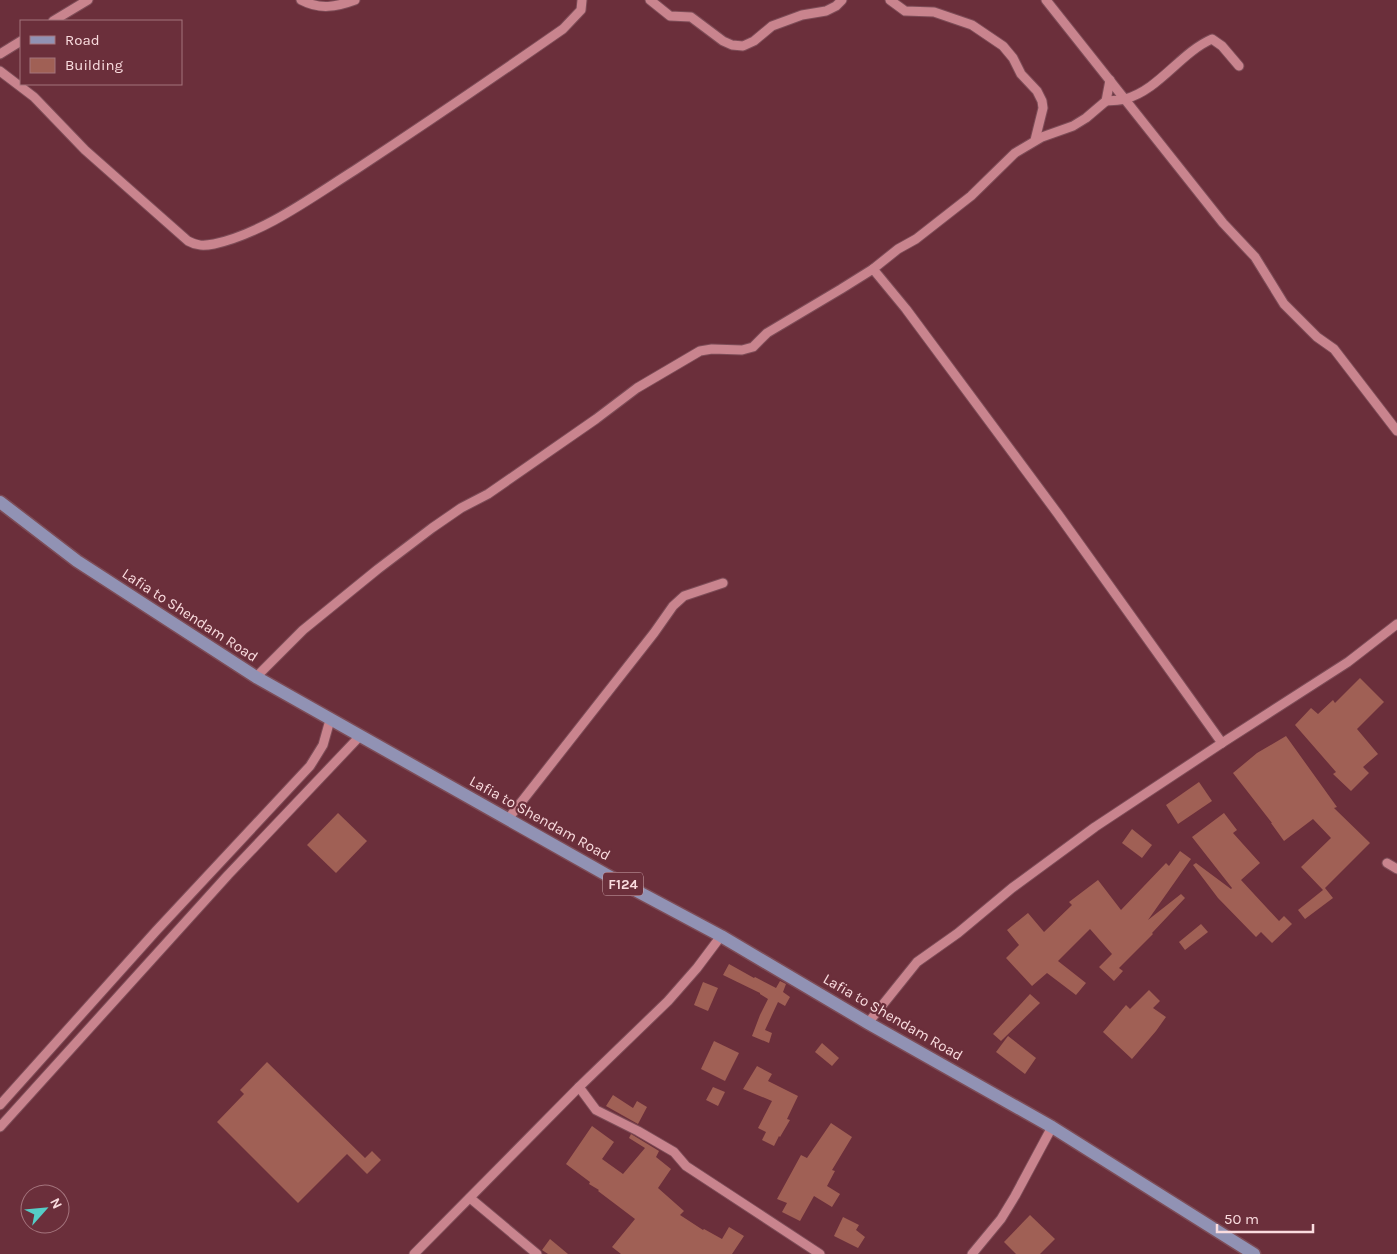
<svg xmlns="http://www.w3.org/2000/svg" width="1397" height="1254" viewBox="0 0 1397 1254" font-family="Karla,sans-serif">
	<rect width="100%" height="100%" fill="#6b2f3b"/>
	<!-- building -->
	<g fill="#a06055">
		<polygon points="1360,678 1384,702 1357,729 1378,754 1363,767 1369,773 1351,791 1333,774 1336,772 1295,725 1311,708 1318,714 1333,700 1335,703"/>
		<polygon points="1286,736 1337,807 1334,808 1370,843 1325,888 1333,898 1305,919 1298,910 1323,890 1301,867 1331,838 1313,819 1284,841 1271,823 1272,823 1233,773 1257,753"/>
		<polygon points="1199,782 1212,801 1178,824 1166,805"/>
		<polygon points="338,813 367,841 336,873 307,845"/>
		<polygon points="1224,813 1237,830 1233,833 1260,863 1241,880 1279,921 1284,916 1292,924 1272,943 1261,932 1256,937 1218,898 1193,865 1196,863 1231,889 1232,888 1192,837"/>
		<polygon points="1132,829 1152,845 1142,858 1122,843"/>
		<polygon points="1180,851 1191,859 1148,920 1181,894 1185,898 1152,933 1153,934 1119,968 1123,971 1114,981 1099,967 1112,954 1090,929 1058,961 1086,983 1076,995 1047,973 1032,986 1006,958 1019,945 1007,930 1028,913 1044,932 1072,905 1069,902 1098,880 1121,910 1166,863 1169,866"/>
		<polygon points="1201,924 1208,932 1185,950 1179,942"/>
		<polygon points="729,964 754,978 755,977 776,988 780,981 786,984 783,992 790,997 785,1006 778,1002 765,1030 772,1033 769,1043 752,1036 760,1015 768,999 760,994 760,993 723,975"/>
		<polygon points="703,982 718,988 708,1011 694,1005"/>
		<polygon points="1149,990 1160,1001 1153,1008 1166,1017 1156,1031 1132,1059 1103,1032 1126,1005 1130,1009"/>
		<polygon points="1030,994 1040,1003 1001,1041 993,1034"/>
		<polygon points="1008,1036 1036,1058 1025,1074 996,1052"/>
		<polygon points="714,1041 739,1053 725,1081 701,1069"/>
		<polygon points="822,1043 839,1058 832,1066 815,1052"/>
		<polygon points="267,1062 365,1158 372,1151 381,1160 367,1174 347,1154 298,1203 217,1122 244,1094 240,1090"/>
		<polygon points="757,1066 772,1074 768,1081 798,1096 787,1119 790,1120 780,1137 779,1136 774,1146 762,1140 766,1132 758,1128 772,1101 743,1089"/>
		<polygon points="713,1087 725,1092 718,1106 706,1100"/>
		<polygon points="613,1095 633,1108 637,1101 647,1107 638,1124 606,1106"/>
		<polygon points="831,1123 852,1137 832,1170 835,1171 827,1186 840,1194 832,1207 814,1196 800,1221 782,1212 787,1203 777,1199 801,1155 807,1158"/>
		<polygon points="592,1126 614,1142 602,1159 623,1174 645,1148 629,1138 631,1134 659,1151 656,1157 671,1169 658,1188 684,1211 680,1215 703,1230 704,1229 722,1239 729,1227 744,1236 732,1254 621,1254 612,1247 635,1219 598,1191 599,1190 589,1184 590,1182 566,1164"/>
		<polygon points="1030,1215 1055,1239 1040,1254 1016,1254 1004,1242"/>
		<polygon points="843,1217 859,1225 856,1230 865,1237 858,1248 834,1236"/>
		<polygon points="550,1239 568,1254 548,1254 542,1250"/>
	</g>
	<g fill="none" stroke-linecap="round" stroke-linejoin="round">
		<defs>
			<g id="minor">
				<path d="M 301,0 C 320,10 336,7 355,0"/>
				<polyline points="650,0 670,16 691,17 723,41 732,45 743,46 754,41 772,26 802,15 826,11 836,6 842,0"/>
				<polyline points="890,0 905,11 934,12 972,25 1003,46 1013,58 1021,74 1037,91 1042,101 1043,108 1035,140"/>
				<polyline points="1046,0 1223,223 1255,257 1284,304 1317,337 1334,349 1397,431"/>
				<polyline points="53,21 88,0"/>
				<polyline points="0,54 21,41"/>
				<path d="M 0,71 L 34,97 L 85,150 L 188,241 C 197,246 204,246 214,244 C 264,233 312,197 355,170 C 425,124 494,77 563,29 L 581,10 L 582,0"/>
				<path d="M 1106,101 C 1112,100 1119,101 1125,99 C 1159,90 1180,53 1212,39 L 1222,46 L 1239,66"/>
				<polyline points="873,269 898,249 916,239 971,196 1015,153 1042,137 1073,126 1086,118 1106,101 1110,80"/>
				<polyline points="256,677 303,630 378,569 432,528 461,508 488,494 596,419 637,388 700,351 712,349 742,350 753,347 767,333 841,289 873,269 906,309 1058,514 1222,743"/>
				<polyline points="508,819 654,633 673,606 684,596 723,583"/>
				<polyline points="1387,863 1397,869"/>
				<polyline points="868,1023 917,962 958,933 1012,888 1095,827 1222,743 1348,662 1397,624"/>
				<polyline points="579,1087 596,1110 638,1131 674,1152 686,1166 820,1254"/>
				<polyline points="0,1105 156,931 310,766 323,745 330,720"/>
				<polyline points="0,1127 228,875 360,736"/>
				<polyline points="470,1198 537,1254"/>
				<polyline points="414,1254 579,1087 668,1001 697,968 721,936"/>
				<polyline points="972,1254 1001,1219 1015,1196 1052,1127"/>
			</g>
			<polyline id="major" points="0,502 77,561 256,677 605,874 721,936 868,1023 1052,1127 1254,1254"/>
		</defs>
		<!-- minor casing -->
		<use href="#minor" stroke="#7d4c57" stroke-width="11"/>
		<!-- major casing -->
		<use href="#major" stroke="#7d4c57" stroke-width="15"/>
		<!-- minor -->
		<use href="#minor" stroke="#c9848e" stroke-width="9"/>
		<!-- major -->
		<use href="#major" stroke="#9192b4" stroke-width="12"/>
	</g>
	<g text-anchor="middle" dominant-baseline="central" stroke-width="4.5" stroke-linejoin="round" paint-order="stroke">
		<!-- shield labels -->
		<rect fill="#6b2f3b" stroke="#cfa8ae" stroke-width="1" x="603" y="872.5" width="40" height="23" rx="4"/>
		<g font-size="14" font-weight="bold" fill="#fadcdf">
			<text x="623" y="884">F124</text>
		</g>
		<!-- street labels -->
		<g font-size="15" fill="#fadcdf" stroke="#6b2f3b">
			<text transform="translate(190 615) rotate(33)">Lafia to Shendam Road</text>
			<text transform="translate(540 818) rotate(29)">Lafia to Shendam Road</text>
			<text transform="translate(893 1017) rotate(30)">Lafia to Shendam Road</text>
		</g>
	</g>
	<!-- legend -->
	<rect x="20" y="20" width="162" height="65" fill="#6b2f3b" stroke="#a4747d"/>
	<rect x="30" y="36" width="25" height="8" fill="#9192b4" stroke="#a4747d"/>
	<text x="65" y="45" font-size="15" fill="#fadcdf">Road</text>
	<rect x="30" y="58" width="25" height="15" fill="#a06055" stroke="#a4747d"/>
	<text x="65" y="70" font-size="15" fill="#fadcdf">Building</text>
	<!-- north arrow -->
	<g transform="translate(45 1209) rotate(63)"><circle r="24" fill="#6b2f3b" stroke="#a4747d"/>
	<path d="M0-4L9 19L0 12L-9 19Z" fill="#55cdc6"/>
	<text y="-8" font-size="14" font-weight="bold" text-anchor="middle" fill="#fadcdf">N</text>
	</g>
	<!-- scale -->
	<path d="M1217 1224v8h96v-8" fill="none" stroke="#fadcdf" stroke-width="2.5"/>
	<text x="1224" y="1224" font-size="15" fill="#fadcdf" stroke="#6b2f3b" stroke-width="4" paint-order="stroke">50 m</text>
</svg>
